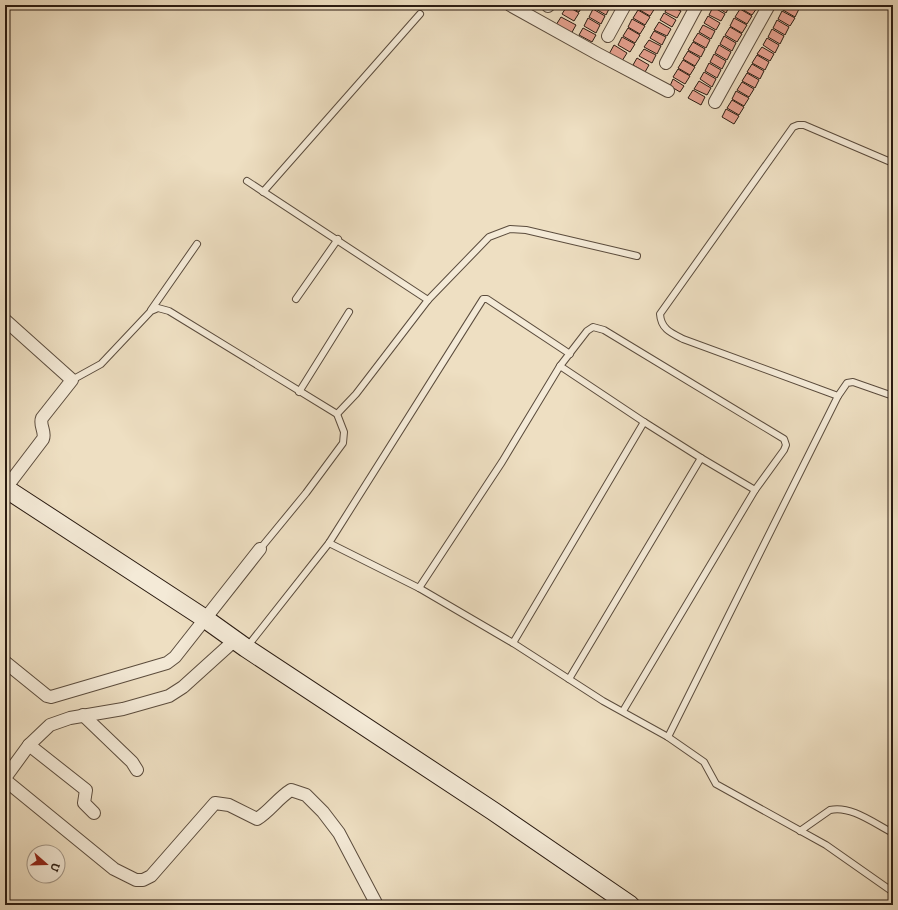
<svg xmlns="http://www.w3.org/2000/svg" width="898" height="910" viewBox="0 0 898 910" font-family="'IM FELL DW Pica',serif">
	<rect width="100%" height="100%" fill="#eedfc2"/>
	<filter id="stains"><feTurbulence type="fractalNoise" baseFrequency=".005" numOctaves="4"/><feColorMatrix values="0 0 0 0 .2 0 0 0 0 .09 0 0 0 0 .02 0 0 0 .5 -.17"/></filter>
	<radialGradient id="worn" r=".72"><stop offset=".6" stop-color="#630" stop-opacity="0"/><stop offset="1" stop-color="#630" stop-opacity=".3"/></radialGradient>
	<!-- building -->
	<g fill="#e7a291" stroke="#2a1b11">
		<polygon points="567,5 583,5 579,12"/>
		<polygon points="595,5 607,5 610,7 606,15 594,8"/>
		<polygon points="640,5 649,5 655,8 650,16 638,9"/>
		<polygon points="668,5 681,11 677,18 665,12"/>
		<polygon points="714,5 730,5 726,13"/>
		<polygon points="742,5 752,5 757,8 752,15 740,8"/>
		<polygon points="786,5 792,5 799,9 795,17 783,10"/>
		<polygon points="567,6 579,13 574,21 562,14"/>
		<polygon points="713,7 725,14 721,21 709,15"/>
		<polygon points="593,9 605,16 601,24 589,17"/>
		<polygon points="740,9 752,16 747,24 735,17"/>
		<polygon points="638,10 650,17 645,25 633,18"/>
		<polygon points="782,11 795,18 790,26 778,19"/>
		<polygon points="664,13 676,20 672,27 660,20"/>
		<polygon points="708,16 720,23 716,30 704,23"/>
		<polygon points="561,17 576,25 571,34 556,25"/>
		<polygon points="588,18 600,25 596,33 584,26"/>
		<polygon points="734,18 747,25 742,33 730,26"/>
		<polygon points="632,19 645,26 640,34 628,27"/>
		<polygon points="777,20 789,27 785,35 773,28"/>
		<polygon points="659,22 671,29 667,36 654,30"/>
		<polygon points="703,25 715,31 711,39 699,32"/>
		<polygon points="730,27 742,34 737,42 725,35"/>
		<polygon points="583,28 596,35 592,42 579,35"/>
		<polygon points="628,28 640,35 635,43 623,36"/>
		<polygon points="772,29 784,36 780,44 768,37"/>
		<polygon points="654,31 666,37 662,45 650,38"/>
		<polygon points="698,33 710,40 706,48 693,41"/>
		<polygon points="724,36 736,43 732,51 720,44"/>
		<polygon points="622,37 635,44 630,52 618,45"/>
		<polygon points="767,38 779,45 775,53 763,45"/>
		<polygon points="649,40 661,46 657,54 644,47"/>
		<polygon points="693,42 705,49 701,57 688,50"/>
		<polygon points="614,45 627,53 622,61 609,54"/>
		<polygon points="719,45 731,52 727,60 715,53"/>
		<polygon points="762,47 774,54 770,61 757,54"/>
		<polygon points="644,49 656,55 652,63 639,56"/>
		<polygon points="688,51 700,58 695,66 683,59"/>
		<polygon points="714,54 726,61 722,69 710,62"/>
		<polygon points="757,55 769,62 765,70 752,63"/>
		<polygon points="637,58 649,65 645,72 633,65"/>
		<polygon points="683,60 695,67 690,75 678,68"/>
		<polygon points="709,63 721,70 717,78 705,71"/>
		<polygon points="752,64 764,71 760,79 747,72"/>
		<polygon points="678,69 690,76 685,84 673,77"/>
		<polygon points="704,72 716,79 712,87 700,79"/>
		<polygon points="747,73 759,80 755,88 742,81"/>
		<polygon points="673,79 684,86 680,92 670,86"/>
		<polygon points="699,81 711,88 707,95 694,89"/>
		<polygon points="742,82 754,89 749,97 737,90"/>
		<polygon points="693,90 705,97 701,105 688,98"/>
		<polygon points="736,91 749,98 744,106 732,99"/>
		<polygon points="732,100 744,107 739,115 727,108"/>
		<polygon points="726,109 739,116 734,124 722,117"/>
	</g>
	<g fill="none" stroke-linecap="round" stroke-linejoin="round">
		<defs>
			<g id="lane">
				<path d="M 893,163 L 804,125 L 798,125 L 793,127 L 660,314 C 661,329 671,333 683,339 L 838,396 L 847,383 L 853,382 L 893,396"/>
				<polyline points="247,181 428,300"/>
				<polyline points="263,192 420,14"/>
				<polyline points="296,299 338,239"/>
				<polyline points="151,310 197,244"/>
				<polyline points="72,380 101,364 151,311 158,308 169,311 337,414 344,432 343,443 306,493 260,549"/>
				<polyline points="299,392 349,312"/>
				<polyline points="337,414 356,394 428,300 489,237 510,229 526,230 637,256"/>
				<polyline points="329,543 419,588 513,643 603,701 668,737 704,762 716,784 826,845 893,892"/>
				<polyline points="419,588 502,462 560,366 587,331 593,327 604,330 784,439 786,445 784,450 755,490"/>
				<polyline points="513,643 644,422 560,366"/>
				<polyline points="247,647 329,543 483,299 487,299 570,354"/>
				<polyline points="569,679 701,458 644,422"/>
				<polyline points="623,711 755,490 701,458"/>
				<polyline points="668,737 838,396"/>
				<path d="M 800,831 L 830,810 C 851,805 875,824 893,833"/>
			</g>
			<g id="street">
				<polyline points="510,5 598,54 668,91"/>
				<polyline points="548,6 549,5"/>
				<polyline points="608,36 625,5"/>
				<polyline points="666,63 697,5"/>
				<polyline points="715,102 769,5"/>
				<path d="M 5,320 L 72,380 L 42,418 C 39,425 46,432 43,439 L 5,489"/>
				<polyline points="5,662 47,696 51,697 167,663 175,657 260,549"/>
				<polyline points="83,715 132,762 137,770"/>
				<polyline points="29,745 86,790 84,803 94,813"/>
				<polyline points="5,778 29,745 50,725 70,718 123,709 169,696 183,687 235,640"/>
				<path d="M 5,780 L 114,869 L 136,880 L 143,880 L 151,876 L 215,803 L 229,805 L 257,819 C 270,811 278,798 291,790 L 306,795 L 323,812 L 339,833 L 377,905"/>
			</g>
			<polyline id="secondary" points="5,488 204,618 246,648 493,811 630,905"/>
		</defs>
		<!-- lane casing -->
		<use href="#lane" stroke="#5b4c3d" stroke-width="8"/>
		<!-- street casing -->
		<use href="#street" stroke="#5b4c3d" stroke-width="14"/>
		<!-- secondary casing -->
		<use href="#secondary" stroke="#2a1b11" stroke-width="20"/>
		<!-- lane -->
		<use href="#lane" stroke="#f4ead7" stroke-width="6"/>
		<!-- street -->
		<use href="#street" stroke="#f4ead7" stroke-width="12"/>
		<!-- secondary -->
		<use href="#secondary" stroke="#f4ead7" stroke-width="18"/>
	</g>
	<!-- margin -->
	<rect width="898" height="910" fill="none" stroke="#eedfc2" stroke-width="20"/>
	<rect x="6" y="6" width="886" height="898" fill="none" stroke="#2a1b11" stroke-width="2"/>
	<rect x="10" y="10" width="878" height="890" fill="none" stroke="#2a1b11"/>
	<!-- north arrow -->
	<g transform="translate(46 864) rotate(110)"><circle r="19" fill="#f4ead7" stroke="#a39788"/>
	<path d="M0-3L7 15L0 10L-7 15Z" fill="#8f2418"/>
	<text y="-6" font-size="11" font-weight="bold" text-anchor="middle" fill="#2a1b11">U</text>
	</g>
	<rect width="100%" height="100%" filter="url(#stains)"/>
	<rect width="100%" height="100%" fill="url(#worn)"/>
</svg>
